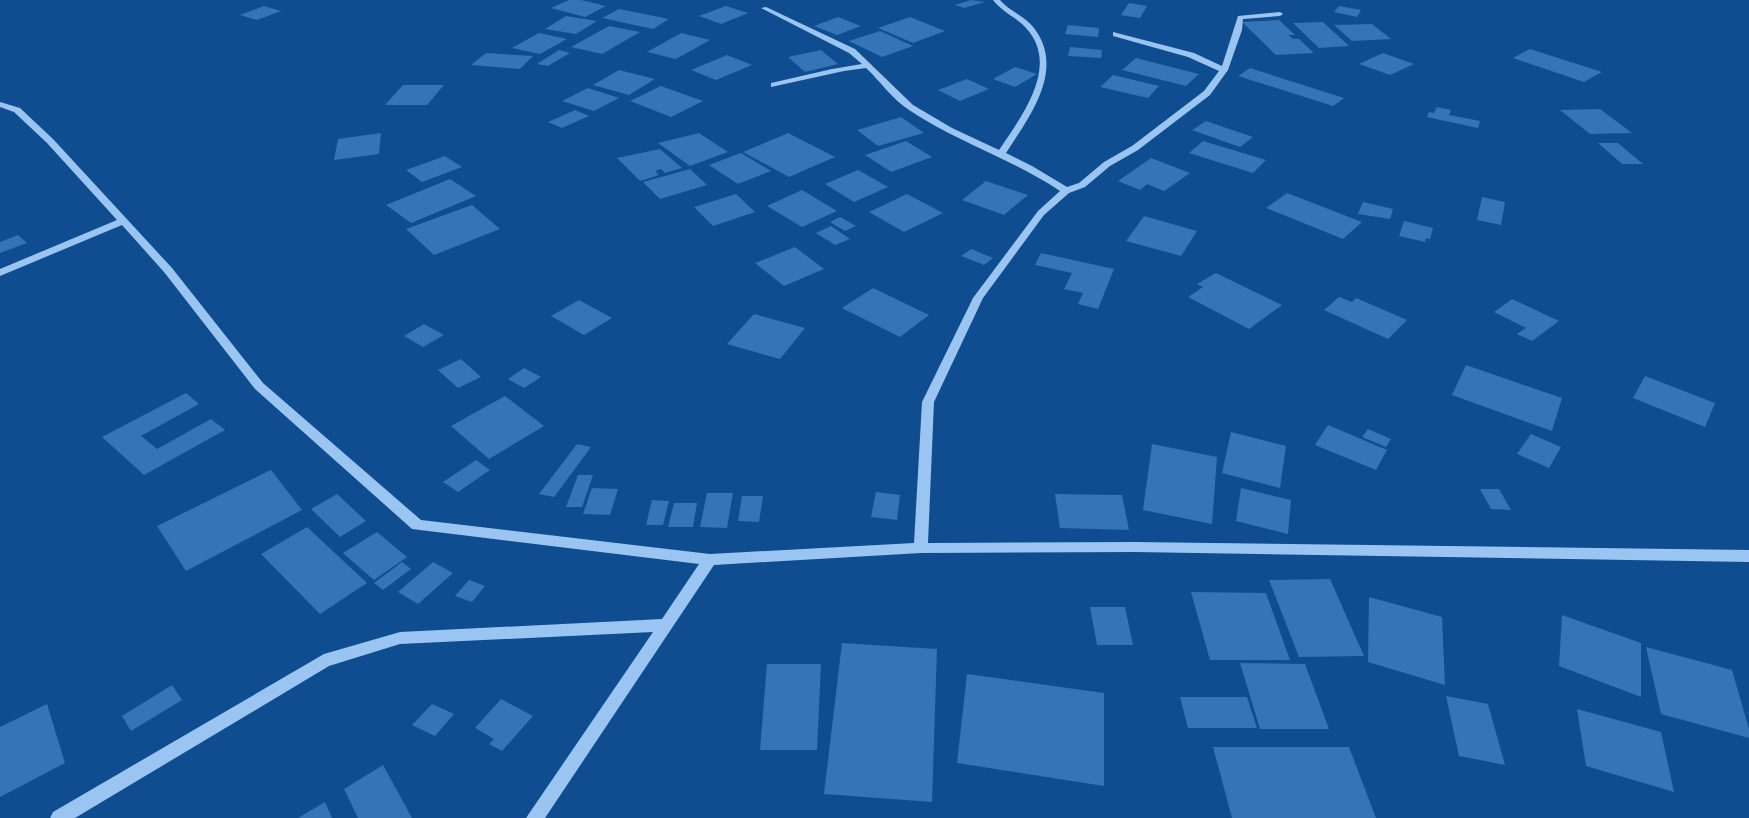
<svg xmlns="http://www.w3.org/2000/svg" width="1749" height="818" viewBox="0 0 1749 818" font-family="'Asap Condensed',sans-serif">
	<rect width="100%" height="100%" fill="#104c90"/>
	<!-- building -->
	<g fill="#3474b7">
		<polygon points="569,0 581,0 606,6 585,17 551,8"/>
		<polygon points="971,0 985,2 964,8 955,5"/>
		<polygon points="1129,3 1147,6 1140,18 1121,15"/>
		<polygon points="264,6 281,11 257,20 240,15"/>
		<polygon points="726,6 748,13 721,24 699,16"/>
		<polygon points="1339,6 1361,10 1357,17 1334,12"/>
		<polygon points="619,9 669,19 653,29 602,18"/>
		<polygon points="566,16 597,21 576,34 545,29"/>
		<polygon points="838,17 861,26 837,35 814,26"/>
		<polygon points="910,17 945,31 913,43 878,28"/>
		<polygon points="1279,20 1295,35 1288,35 1293,39 1299,39 1314,53 1276,55 1242,22"/>
		<polygon points="1323,22 1349,46 1319,48 1293,23"/>
		<polygon points="1372,24 1391,39 1352,41 1334,25"/>
		<polygon points="1068,25 1099,28 1098,37 1065,34"/>
		<polygon points="609,26 640,32 602,54 571,47"/>
		<polygon points="880,31 913,46 882,57 849,41"/>
		<polygon points="539,33 567,39 540,54 512,48"/>
		<polygon points="681,33 710,40 676,59 647,52"/>
		<polygon points="1070,47 1102,50 1101,58 1068,56"/>
		<polygon points="1530,49 1602,72 1584,82 1513,58"/>
		<polygon points="559,50 570,53 548,66 537,64"/>
		<polygon points="821,50 838,64 805,72 788,57"/>
		<polygon points="486,53 533,56 520,69 471,65"/>
		<polygon points="1383,53 1414,64 1390,75 1359,64"/>
		<polygon points="727,55 752,65 716,80 691,70"/>
		<polygon points="1136,58 1199,74 1186,86 1122,70"/>
		<polygon points="1015,67 1037,74 1015,87 993,79"/>
		<polygon points="1250,68 1344,98 1333,106 1238,76"/>
		<polygon points="619,70 655,79 629,95 593,85"/>
		<polygon points="1113,75 1159,86 1148,98 1100,87"/>
		<polygon points="967,79 989,89 960,101 938,90"/>
		<polygon points="403,85 444,85 427,105 385,105"/>
		<polygon points="661,86 703,101 671,117 630,101"/>
		<polygon points="588,88 619,98 594,111 562,101"/>
		<polygon points="1437,107 1451,110 1449,115 1480,121 1478,128 1427,117 1429,112 1434,113"/>
		<polygon points="1600,109 1632,133 1590,134 1560,110"/>
		<polygon points="575,110 589,116 562,128 548,122"/>
		<polygon points="901,117 924,133 878,146 857,130"/>
		<polygon points="1206,121 1253,137 1240,147 1192,130"/>
		<polygon points="381,133 379,154 334,160 338,139"/>
		<polygon points="699,133 728,152 690,166 658,143"/>
		<polygon points="788,133 835,157 789,177 743,152"/>
		<polygon points="906,141 932,157 891,172 865,155"/>
		<polygon points="1203,141 1266,160 1253,173 1189,153"/>
		<polygon points="1598,143 1618,143 1643,164 1622,164"/>
		<polygon points="660,149 682,168 665,173 661,169 655,171 659,175 640,181 617,158"/>
		<polygon points="741,153 771,171 738,184 709,165"/>
		<polygon points="445,156 462,167 422,182 406,170"/>
		<polygon points="1151,158 1190,173 1164,191 1147,184 1140,190 1118,181"/>
		<polygon points="690,169 707,185 660,199 643,182"/>
		<polygon points="858,170 888,187 854,202 825,184"/>
		<polygon points="450,179 476,196 411,223 386,205"/>
		<polygon points="986,181 1028,195 1004,215 962,200"/>
		<polygon points="802,190 837,211 802,227 767,206"/>
		<polygon points="1287,193 1362,222 1343,239 1266,208"/>
		<polygon points="736,194 755,212 713,226 694,207"/>
		<polygon points="907,194 943,213 904,232 869,212"/>
		<polygon points="1482,197 1505,202 1501,225 1477,220"/>
		<polygon points="1363,202 1393,209 1390,219 1358,214"/>
		<polygon points="472,205 500,229 434,255 406,229"/>
		<polygon points="1144,216 1197,231 1181,256 1126,241"/>
		<polygon points="840,217 856,226 845,231 830,222"/>
		<polygon points="1404,221 1433,228 1430,239 1426,238 1425,242 1399,236"/>
		<polygon points="831,226 850,239 835,245 816,233"/>
		<polygon points="18,235 27,243 0,253 0,242"/>
		<polygon points="795,247 824,269 784,286 755,263"/>
		<polygon points="971,249 993,258 984,265 961,256"/>
		<polygon points="1041,253 1114,269 1098,309 1078,304 1083,293 1064,289 1072,273 1035,265"/>
		<polygon points="1216,273 1282,305 1249,329 1188,297 1203,287 1197,284"/>
		<polygon points="873,288 929,315 900,337 842,308"/>
		<polygon points="1339,297 1352,302 1356,298 1407,320 1388,339 1324,310"/>
		<polygon points="1512,299 1559,321 1532,341 1517,334 1526,328 1494,312"/>
		<polygon points="579,300 612,318 584,335 551,316"/>
		<polygon points="754,314 805,328 780,359 727,344"/>
		<polygon points="424,324 444,335 423,347 404,336"/>
		<polygon points="461,359 481,377 458,388 438,370"/>
		<polygon points="1466,365 1562,398 1552,431 1452,395"/>
		<polygon points="524,368 541,377 524,388 508,379"/>
		<polygon points="1645,376 1715,403 1705,427 1633,398"/>
		<polygon points="186,393 199,404 141,436 157,449 211,419 225,430 144,475 102,437"/>
		<polygon points="505,396 544,426 489,459 451,426"/>
		<polygon points="1328,425 1387,450 1376,470 1315,445"/>
		<polygon points="1368,429 1391,439 1386,447 1362,437"/>
		<polygon points="1231,432 1286,446 1280,488 1222,473"/>
		<polygon points="1531,434 1561,447 1549,468 1517,454"/>
		<polygon points="577,444 591,447 554,497 539,494"/>
		<polygon points="1152,444 1217,457 1212,524 1143,510"/>
		<polygon points="476,460 490,470 458,492 443,482"/>
		<polygon points="271,470 302,510 186,571 157,526"/>
		<polygon points="578,475 593,475 582,507 566,507"/>
		<polygon points="592,488 618,489 610,515 583,514"/>
		<polygon points="1241,488 1291,500 1288,534 1236,521"/>
		<polygon points="1480,489 1499,489 1511,510 1491,509"/>
		<polygon points="876,492 900,495 897,520 871,517"/>
		<polygon points="707,493 733,493 727,528 700,527"/>
		<polygon points="337,494 366,521 340,537 311,509"/>
		<polygon points="1055,494 1122,495 1129,530 1060,528"/>
		<polygon points="742,496 763,496 759,522 738,521"/>
		<polygon points="652,500 669,501 663,525 646,525"/>
		<polygon points="674,503 697,503 693,527 668,527"/>
		<polygon points="307,527 367,583 320,614 261,554"/>
		<polygon points="377,532 407,557 374,580 343,553"/>
		<polygon points="402,562 411,569 383,590 374,583"/>
		<polygon points="433,562 453,573 418,604 398,592"/>
		<polygon points="1330,579 1364,656 1299,657 1269,580"/>
		<polygon points="469,580 485,586 472,602 455,596"/>
		<polygon points="1191,592 1266,593 1290,660 1210,660"/>
		<polygon points="1369,597 1442,617 1445,685 1368,662"/>
		<polygon points="1090,607 1125,607 1133,645 1097,645"/>
		<polygon points="1562,615 1641,643 1641,697 1559,666"/>
		<polygon points="842,643 937,649 932,802 824,794"/>
		<polygon points="1646,647 1732,670 1749,729 1749,738 1661,714"/>
		<polygon points="1240,663 1305,664 1329,729 1260,729"/>
		<polygon points="767,664 821,664 817,750 760,750"/>
		<polygon points="967,674 1104,693 1104,786 957,763"/>
		<polygon points="172,685 182,700 131,731 122,716"/>
		<polygon points="1446,696 1488,704 1505,765 1459,756"/>
		<polygon points="1180,697 1247,697 1257,728 1188,728"/>
		<polygon points="501,699 533,716 502,751 489,744 494,739 475,728"/>
		<polygon points="47,704 65,763 0,797 0,727"/>
		<polygon points="432,704 454,714 435,736 412,725"/>
		<polygon points="1577,709 1661,732 1674,792 1586,766"/>
		<polygon points="1213,747 1349,747 1376,818 1232,818"/>
		<polygon points="383,765 412,818 358,818 344,789"/>
		<polygon points="325,802 332,818 298,818"/>
	</g>
	<g fill="none" stroke-linecap="round" stroke-linejoin="round">
		<!-- minor -->
		<path fill="#9ac5f3" fill-rule="evenodd" d="M 993,0 L 1000,0 C 1009,11 1025,16 1034,28 C 1066,70 1029,117 1006,153 L 1032,166 L 1067,187 L 1079,183 L 1104,162 L 1132,146 L 1204,91 L 1219,71 L 1188,57 L 1113,36 L 1113,32 L 1194,53 L 1222,66 L 1238,16 L 1280,12 L 1283,14 L 1280,16 L 1243,19 L 1242,30 L 1228,70 L 1210,95 L 1138,150 L 1110,166 L 1085,187 L 1069,193 L 1044,215 L 983,298 L 934,402 L 928,543 L 1135,542 L 1749,550 L 1749,562 L 1135,552 L 921,553 L 714,565 L 545,818 L 526,818 L 653,632 L 400,644 L 329,666 L 75,818 L 50,818 L 53,812 L 324,654 L 400,632 L 662,619 L 699,564 L 412,529 L 255,389 L 164,272 L 122,225 L 0,276 L 0,269 L 117,220 L 47,143 L 14,112 L 0,107 L 0,102 L 20,108 L 53,139 L 172,268 L 263,383 L 421,520 L 710,554 L 914,543 L 922,402 L 973,298 L 1038,211 L 1060,191 C 1012,159 957,142 909,110 C 892,99 881,82 866,68 L 844,71 L 771,87 L 771,83 L 832,69 L 862,64 L 849,53 L 761,8 L 766,7 L 855,49 L 913,105 L 952,128 L 999,150 C 1021,117 1061,66 1026,28 C 1016,17 1002,12 993,0 Z"/>
	</g>
</svg>
